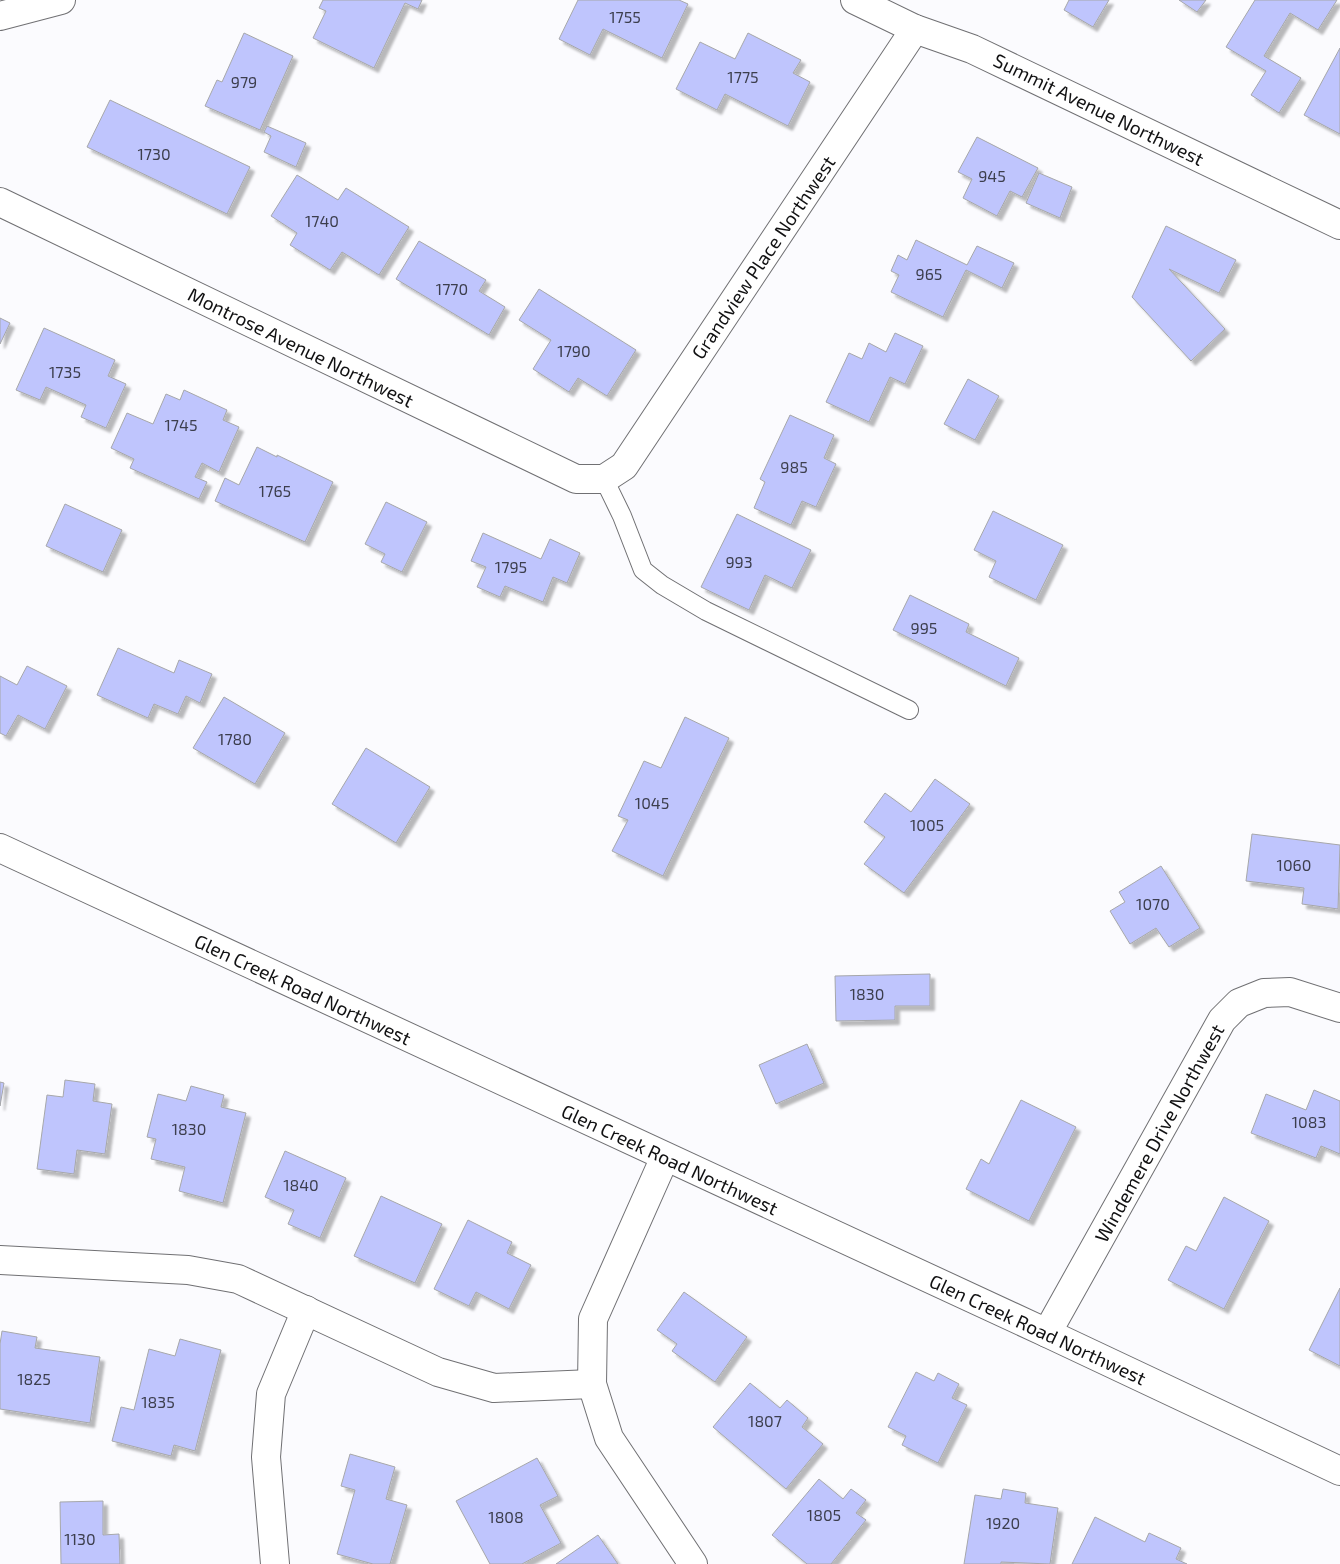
<svg xmlns="http://www.w3.org/2000/svg" width="1340" height="1564" viewBox="0 0 1340 1564" font-family="'Exo 2',sans-serif">
	<defs>
		<filter id="shadow"><feDropShadow dx="4.5" dy="4.5" stdDeviation="1" flood-color="#0004"/></filter>
	</defs>
	<rect width="100%" height="100%" fill="#fbfbfe"/>
	<!-- building -->
	<g fill="#bfc5fd" stroke="#a6a7a9" filter="url(#shadow)">
		<polygon points="323,0 422,0 418,9 405,3 374,68 313,38 326,11 319,8"/>
		<polygon points="578,0 679,0 688,4 662,58 603,29 590,55 559,39"/>
		<polygon points="1069,0 1109,0 1093,27 1064,10"/>
		<polygon points="1179,0 1206,0 1197,12"/>
		<polygon points="1255,0 1337,0 1318,30 1290,13 1264,56 1301,78 1279,113 1251,95 1266,71 1226,47"/>
		<polygon points="244,33 293,56 260,130 205,106 217,80 222,82"/>
		<polygon points="748,33 801,60 793,73 810,82 788,126 725,94 717,110 676,89 700,42 735,59"/>
		<polygon points="1340,48 1340,134 1304,115"/>
		<polygon points="110,100 250,167 227,214 87,147"/>
		<polygon points="267,126 306,143 296,167 264,152 271,136 264,132"/>
		<polygon points="977,137 1038,168 1022,197 1010,191 997,216 963,198 972,179 958,172"/>
		<polygon points="1039,173 1072,187 1060,218 1026,203"/>
		<polygon points="297,175 338,200 346,188 409,227 379,275 342,252 330,270 290,245 297,233 271,216"/>
		<polygon points="1166,226 1236,260 1219,293 1169,269 1225,329 1191,361 1132,297"/>
		<polygon points="916,240 967,265 977,246 1014,263 1002,288 966,270 943,317 891,292 899,275 891,271 898,255 907,260"/>
		<polygon points="419,241 486,280 479,291 505,307 489,335 396,279"/>
		<polygon points="539,289 636,350 607,396 578,378 569,392 533,369 551,340 519,320"/>
		<polygon points="0,318 10,323 0,344"/>
		<polygon points="44,328 115,360 108,376 126,384 106,428 81,417 86,405 46,387 40,400 16,390"/>
		<polygon points="895,333 923,346 905,384 890,377 869,422 826,402 849,353 862,359 869,343 886,352"/>
		<polygon points="968,379 999,396 975,440 944,424"/>
		<polygon points="184,390 227,410 223,420 239,427 219,472 202,463 195,477 207,482 199,499 130,468 134,459 111,448 127,413 153,424 166,394 180,400"/>
		<polygon points="790,415 834,435 824,458 836,464 816,507 802,501 791,525 754,508 765,482 760,479"/>
		<polygon points="257,447 277,457 277,455 333,482 305,542 215,501 225,478 239,485"/>
		<polygon points="386,502 427,522 402,572 381,562 385,554 365,544"/>
		<polygon points="65,504 122,530 103,572 46,546"/>
		<polygon points="993,511 1063,545 1036,600 989,577 996,561 974,550"/>
		<polygon points="737,514 811,550 792,588 765,575 749,610 701,587"/>
		<polygon points="483,533 541,559 550,539 580,553 567,583 553,577 543,602 505,586 500,597 477,587 486,567 471,561"/>
		<polygon points="910,595 969,624 966,632 1019,658 1006,686 893,630"/>
		<polygon points="118,648 174,673 179,660 212,674 200,703 186,696 178,714 154,704 148,718 97,695"/>
		<polygon points="27,666 67,686 45,729 18,715 6,736 0,733 0,676 17,685"/>
		<polygon points="224,697 285,733 255,784 193,748"/>
		<polygon points="685,717 729,738 663,876 612,851 628,820 618,816 644,761 661,768"/>
		<polygon points="366,748 430,787 396,843 332,804"/>
		<polygon points="935,779 970,804 904,893 864,864 885,837 864,822 885,793 911,812"/>
		<polygon points="1252,834 1340,845 1338,909 1302,904 1304,888 1246,881"/>
		<polygon points="1161,866 1200,928 1169,947 1156,928 1130,944 1110,911 1125,902 1119,892"/>
		<polygon points="930,974 930,1006 895,1006 895,1020 836,1021 835,976"/>
		<polygon points="807,1044 824,1083 776,1104 759,1065"/>
		<polygon points="65,1080 95,1084 93,1101 112,1104 105,1154 77,1150 74,1174 37,1169 47,1095 63,1097"/>
		<polygon points="0,1082 4,1083 0,1106"/>
		<polygon points="191,1086 224,1095 221,1107 246,1113 223,1203 179,1191 185,1167 151,1159 156,1139 147,1137 158,1094 186,1101"/>
		<polygon points="1314,1090 1340,1101 1340,1154 1321,1146 1316,1158 1251,1133 1266,1094 1306,1110"/>
		<polygon points="1021,1100 1076,1127 1029,1221 966,1189 981,1159 989,1164"/>
		<polygon points="285,1151 346,1178 320,1238 288,1224 294,1210 265,1197"/>
		<polygon points="381,1196 442,1224 415,1283 354,1256"/>
		<polygon points="1224,1197 1269,1221 1224,1309 1168,1280 1186,1246 1196,1251"/>
		<polygon points="468,1220 512,1242 507,1253 531,1265 509,1309 476,1292 469,1306 434,1289"/>
		<polygon points="1340,1288 1340,1366 1309,1350"/>
		<polygon points="684,1292 747,1337 715,1382 672,1351 677,1344 657,1330"/>
		<polygon points="2,1331 37,1337 35,1348 100,1357 90,1423 0,1409 0,1344"/>
		<polygon points="180,1339 221,1350 195,1451 174,1445 171,1456 112,1441 121,1407 134,1410 149,1349 175,1356"/>
		<polygon points="916,1372 934,1381 938,1373 959,1384 952,1398 967,1405 938,1463 902,1445 906,1436 888,1427"/>
		<polygon points="750,1383 780,1408 787,1400 808,1418 802,1427 823,1444 786,1489 713,1427"/>
		<polygon points="350,1454 395,1467 386,1499 407,1505 390,1564 373,1564 337,1554 355,1490 341,1486"/>
		<polygon points="537,1458 558,1496 540,1505 561,1543 522,1564 490,1564 456,1501"/>
		<polygon points="819,1479 843,1499 851,1489 866,1500 856,1513 866,1520 831,1564 807,1564 772,1535"/>
		<polygon points="1003,1489 1026,1493 1025,1503 1058,1508 1050,1564 1001,1562 1001,1564 964,1564 975,1495 1001,1499"/>
		<polygon points="103,1501 103,1535 119,1534 120,1564 61,1564 60,1502"/>
		<polygon points="1095,1517 1145,1542 1149,1533 1181,1548 1176,1559 1187,1564 1072,1564"/>
		<polygon points="598,1535 618,1564 556,1564"/>
	</g>
	<g fill="none" stroke-linecap="round" stroke-linejoin="round">
		<defs>
			<polyline id="lane" points="604,479 622,516 643,570 662,585 706,611 909,710"/>
			<g id="street">
				<polyline points="855,0 915,29 972,49 1340,225"/>
				<polyline points="0,202 576,479 604,479 624,466 915,29"/>
				<polyline points="665,1157 593,1319 592,1384 609,1438 693,1564"/>
				<polyline points="0,1260 188,1270 238,1279 438,1372 494,1388 592,1384"/>
				<polyline points="1047,1333 1222,1020 1239,1003 1264,993 1290,992 1340,1008"/>
				<polyline points="275,1564 266,1457 271,1394 306,1310"/>
			</g>
			<g id="secondary">
				<polyline points="0,16 61,0"/>
				<polyline points="0,848 1047,1333 1340,1471"/>
			</g>
		</defs>
		<!-- lane casing -->
		<use href="#lane" stroke="#707073" stroke-width="20"/>
		<!-- street casing -->
		<use href="#street" stroke="#707073" stroke-width="30"/>
		<!-- secondary casing -->
		<use href="#secondary" stroke="#707073" stroke-width="30"/>
		<!-- lane -->
		<use href="#lane" stroke="#fff" stroke-width="18"/>
		<!-- street -->
		<use href="#street" stroke="#fff" stroke-width="28"/>
		<!-- secondary -->
		<use href="#secondary" stroke="#fff" stroke-width="28"/>
	</g>
	<g text-anchor="middle" dominant-baseline="central" stroke-width="4" stroke-linejoin="round" paint-order="stroke">
		<!-- number labels -->
		<g font-size="16" fill="#3c3e4d">
			<text x="625" y="16">1755</text>
			<text x="743" y="76">1775</text>
			<text x="244" y="81">979</text>
			<text x="154" y="153">1730</text>
			<text x="992" y="175">945</text>
			<text x="322" y="220">1740</text>
			<text x="929" y="273">965</text>
			<text x="452" y="288">1770</text>
			<text x="574" y="350">1790</text>
			<text x="65" y="371">1735</text>
			<text x="181" y="424">1745</text>
			<text x="794" y="466">985</text>
			<text x="275" y="490">1765</text>
			<text x="739" y="561">993</text>
			<text x="511" y="566">1795</text>
			<text x="924" y="627">995</text>
			<text x="235" y="738">1780</text>
			<text x="652" y="802">1045</text>
			<text x="927" y="824">1005</text>
			<text x="1294" y="864">1060</text>
			<text x="1153" y="903">1070</text>
			<text x="867" y="993">1830</text>
			<text x="1309" y="1121">1083</text>
			<text x="189" y="1128">1830</text>
			<text x="301" y="1184">1840</text>
			<text x="34" y="1378">1825</text>
			<text x="158" y="1401">1835</text>
			<text x="765" y="1420">1807</text>
			<text x="824" y="1514">1805</text>
			<text x="506" y="1516">1808</text>
			<text x="1003" y="1522">1920</text>
			<text x="80" y="1538">1130</text>
		</g>
		<!-- street labels -->
		<g font-size="19" fill="#111112" stroke="#fff">
			<text transform="translate(1099 109) rotate(26)">Summit Avenue Northwest</text>
			<text transform="translate(763 257) rotate(-56)">Grandview Place Northwest</text>
			<text transform="translate(301 347) rotate(26)">Montrose Avenue Northwest</text>
			<text transform="translate(303 989) rotate(25)">Glen Creek Road Northwest</text>
			<text transform="translate(1159 1133) rotate(-61)">Windemere Drive Northwest</text>
			<text transform="translate(670 1159) rotate(25)">Glen Creek Road Northwest</text>
			<text transform="translate(1038 1329) rotate(25)">Glen Creek Road Northwest</text>
		</g>
	</g>
</svg>
